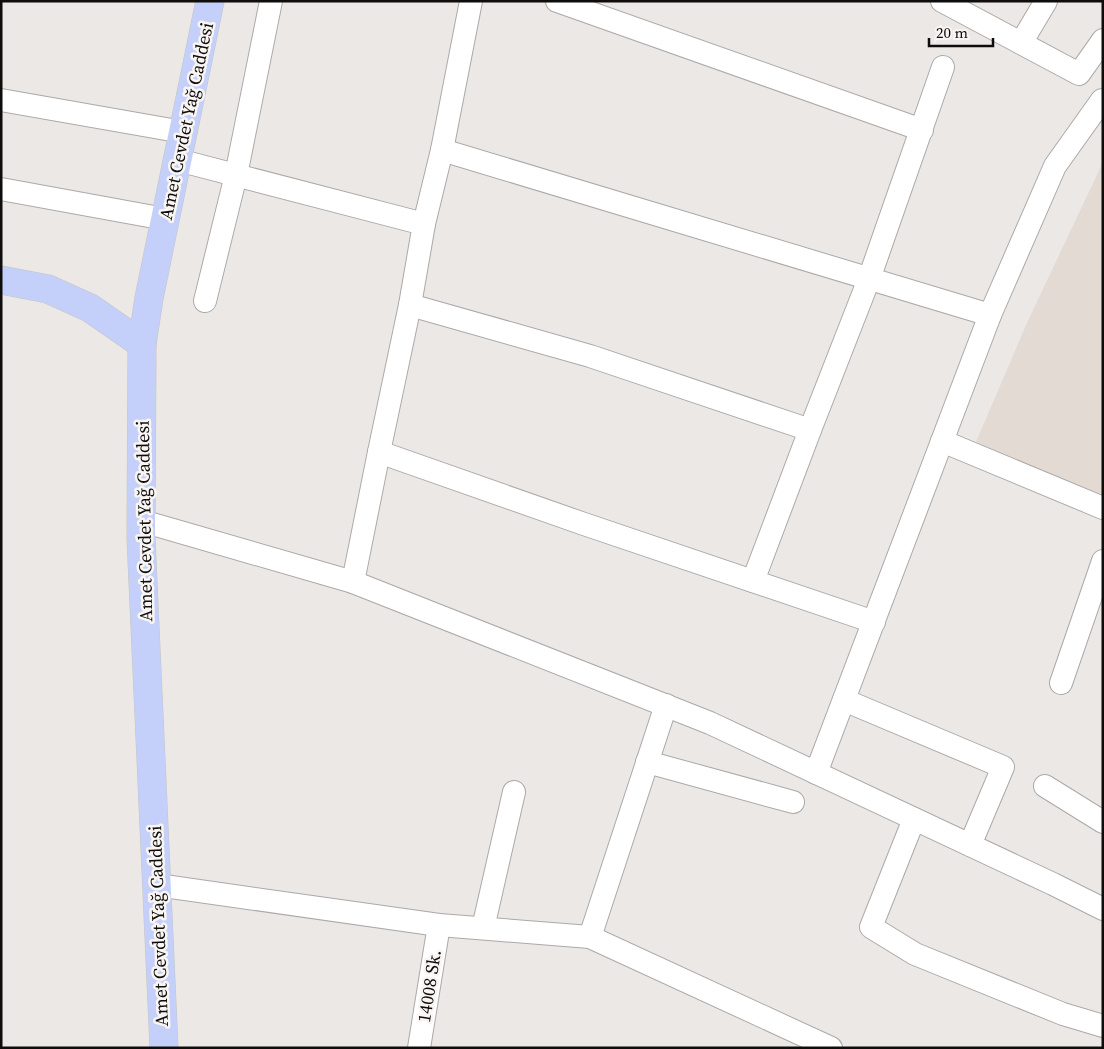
<svg xmlns="http://www.w3.org/2000/svg" width="1104" height="1049" viewBox="0 0 1104 1049" font-family="'Source Serif 4',serif">
	<rect width="100%" height="100%" fill="#ebe8e6"/>
	<!-- built -->
	<polygon fill="#e4dad4" points="1103,162 1103,497 975,444 1026,325"/>
	<g fill="none" stroke-linecap="round" stroke-linejoin="round">
		<defs>
			<g id="minor">
				<polyline points="557,1 922,130"/>
				<polyline points="942,1 1079,74 1103,40"/>
				<polyline points="1021,43 1046,1"/>
				<polyline points="1,100 183,132"/>
				<polyline points="442,150 990,315"/>
				<polyline points="178,160 424,224"/>
				<polyline points="1,189 165,219"/>
				<polyline points="205,301 236,175 271,1"/>
				<polyline points="410,305 590,356 810,430"/>
				<polyline points="942,441 1103,508"/>
				<polyline points="379,452 584,524 874,622"/>
				<polyline points="142,521 353,582 710,723 1053,884 1103,909"/>
				<polyline points="753,581 810,430 869,279 943,67"/>
				<polyline points="353,582 379,452 410,305 424,224 442,150 471,1"/>
				<polyline points="1061,683 1103,561"/>
				<polyline points="844,700 1003,767 970,845"/>
				<polyline points="647,762 793,802"/>
				<polyline points="816,773 990,315 1055,166 1102,100"/>
				<polyline points="1045,786 1103,822"/>
				<polyline points="914,819 871,927 915,954 1063,1014 1103,1026"/>
				<polyline points="157,885 439,925 590,937 831,1048"/>
				<polyline points="483,928 514,792"/>
				<polyline points="590,937 666,705"/>
				<polyline points="419,1048 439,925"/>
			</g>
			<g id="major">
				<polyline points="1,280 48,289 90,308 142,344"/>
				<polyline points="164,1048 141,538 142,344 149,298 210,1"/>
			</g>
		</defs>
		<!-- minor casing -->
		<use href="#minor" stroke="#aca9a8" stroke-width="24"/>
		<!-- major casing -->
		<use href="#major" stroke="#c5c5c5" stroke-width="29"/>
		<!-- minor -->
		<use href="#minor" stroke="#fff" stroke-width="22"/>
		<!-- major -->
		<use href="#major" stroke="#c4d0fa" stroke-width="28"/>
	</g>
	<g text-anchor="middle" dominant-baseline="central" stroke-width="5" stroke-linejoin="round" paint-order="stroke">
		<!-- street labels -->
		<g font-size="18" fill="#0e0d0c" stroke="#f8f5f3">
			<text transform="translate(186 121) rotate(-78)">Amet Cevdet Yağ Caddesi</text>
			<text transform="translate(144 521) rotate(-91)">Amet Cevdet Yağ Caddesi</text>
			<text transform="translate(158 926) rotate(-92)">Amet Cevdet Yağ Caddesi</text>
			<text transform="translate(429 986) rotate(-81)">14008 Sk.</text>
		</g>
	</g>
	<!-- border -->
	<rect width="1104" height="1049" fill="none" stroke="#0e0d0c" stroke-width="5"/>
	<!-- scale -->
	<path d="M929 38v8h64v-8" fill="none" stroke="#0e0d0c" stroke-width="2.5"/>
	<text x="936" y="38" font-size="15" fill="#0e0d0c" stroke="#f8f5f3" stroke-width="4" paint-order="stroke">20 m</text>
</svg>
